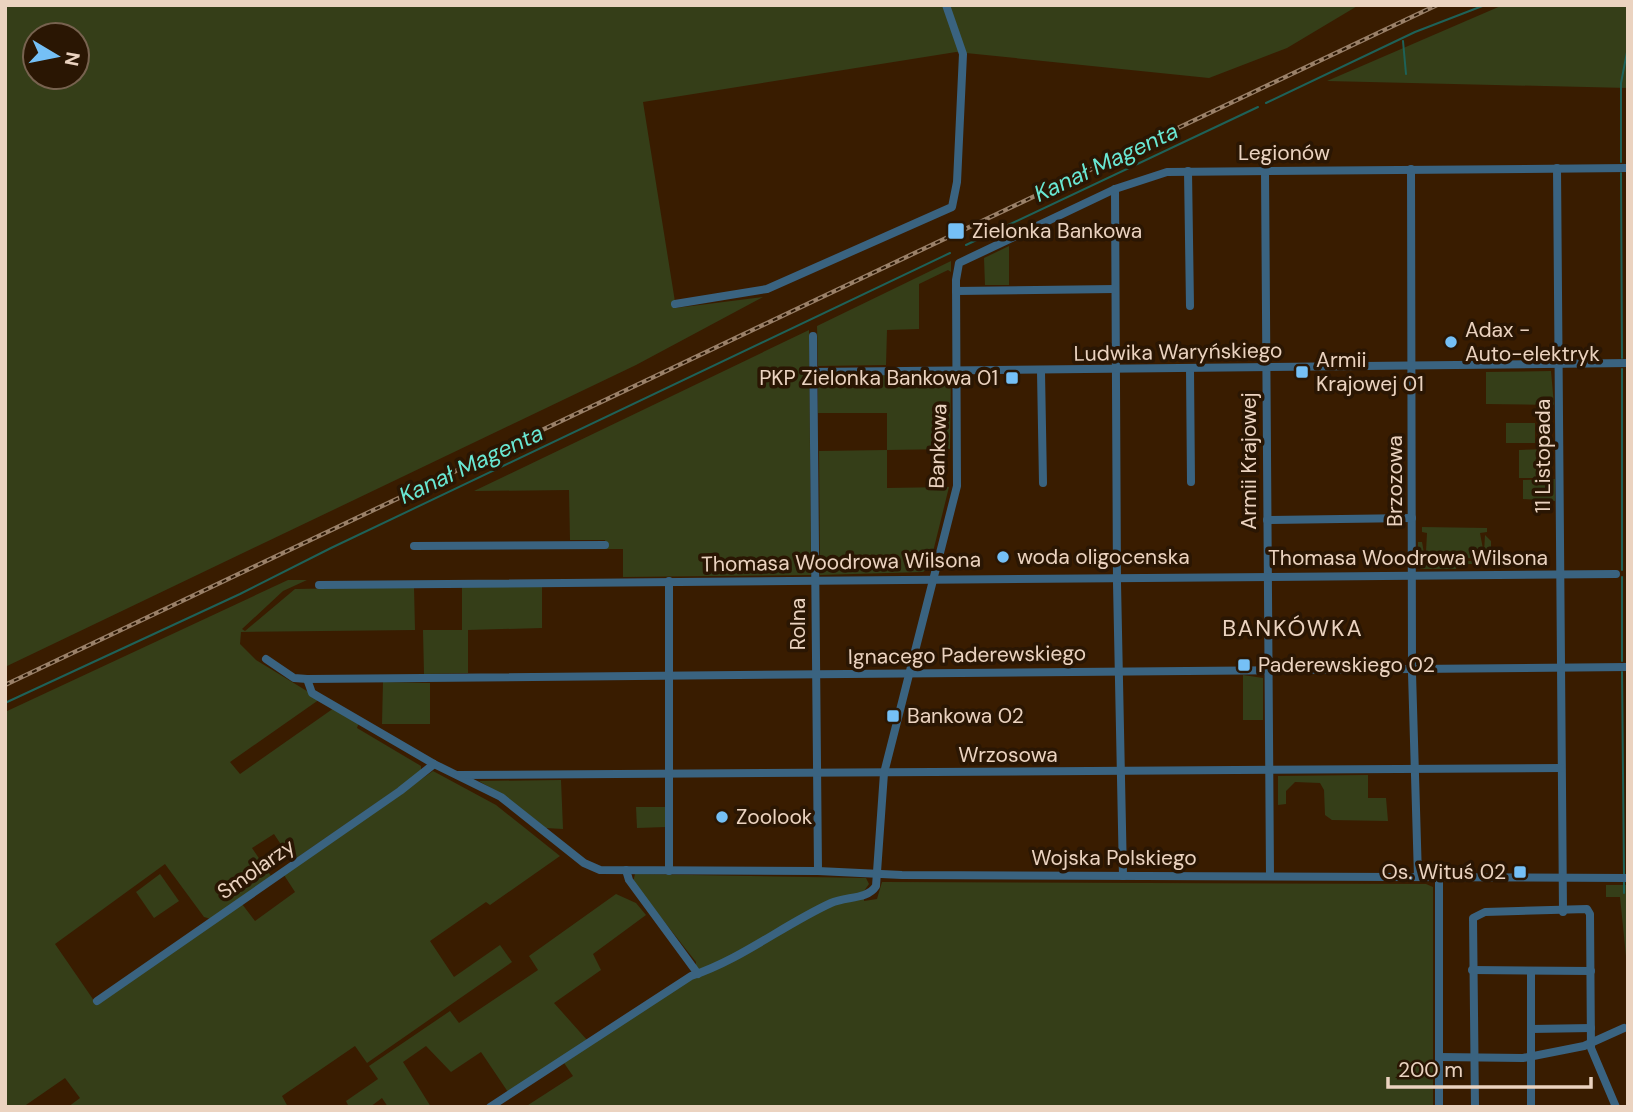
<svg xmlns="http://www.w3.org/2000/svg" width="1633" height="1112" viewBox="0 0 1633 1112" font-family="'DM Sans',sans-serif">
	<rect width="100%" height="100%" fill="#391c00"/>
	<!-- green -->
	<g fill="#353e18" fill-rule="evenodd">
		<path d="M 5,5 L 1359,5 L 1287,48 L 1209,78 L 956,52 L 643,102 L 676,308 L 763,297 L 636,365 L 5,667 ZM 35,35 L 77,35 L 77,77 L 35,77 Z"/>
		<polygon points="1503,5 1628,5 1628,88 1327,81"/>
		<polygon points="1009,246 1009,285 985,285 984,258"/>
		<polygon points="951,261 951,272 948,270 919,284 919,329 887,330 886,365 818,366 817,326"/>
		<polygon points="809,330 811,575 623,577 623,549 606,549 605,540 570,540 569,490 474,491"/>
		<polygon points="1551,371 1554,405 1486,404 1486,372"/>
		<polygon points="951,374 950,449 887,450 887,488 949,487 929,568 923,572 820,575 819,451 887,450 887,413 818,413 818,375"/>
		<rect x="1506" y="423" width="29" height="20"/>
		<polygon points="1550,449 1550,478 1519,478 1519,450"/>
		<polygon points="1555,479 1555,501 1523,499 1523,480"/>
		<polygon points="1422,527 1487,528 1487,532 1480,533 1483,549 1476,558 1436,559 1426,552 1427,533 1422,532"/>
		<polygon points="1485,535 1491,541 1491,564 1456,564 1456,569 1421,569 1418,566 1418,542 1422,542 1424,553 1431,560 1471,561 1484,553"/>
		<polygon points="288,580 307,580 283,591 242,629 245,631 295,589 414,587 415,630 241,632 240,644 256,660 320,699 230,762 240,774 334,708 359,722 357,728 421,766 421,772 292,861 274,834 252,848 271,876 211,919 204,917 165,864 55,944 97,1005 242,904 255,921 295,892 284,875 433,771 496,805 560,856 490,905 486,902 430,941 454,977 500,945 512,962 367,1063 355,1046 282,1096 288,1107 68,1107 80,1098 65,1078 23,1107 5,1107 5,712"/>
		<polygon points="542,586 542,628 468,630 468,673 424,674 423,630 462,630 462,587"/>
		<polygon points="1243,675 1263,678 1263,720 1243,720"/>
		<polygon points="383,682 430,683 430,724 382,724"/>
		<polygon points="1368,775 1368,798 1386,798 1388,821 1332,820 1325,815 1324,790 1320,783 1295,782 1286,791 1286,804 1278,805 1278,776"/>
		<polygon points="561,780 563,829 546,828 506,797 479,781"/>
		<polygon points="636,807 666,807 666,827 637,828"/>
		<polygon points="160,874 179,901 154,918 136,892"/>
		<polygon points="635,874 866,878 869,884 864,891 864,901 877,899 882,882 1426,884 1433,887 1433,1107 525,1107 573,1076 564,1063 695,975 696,962 633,882"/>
		<polygon points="1606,885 1628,885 1628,976 1620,897 1606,897"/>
		<polygon points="616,894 636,903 646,915 593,954 601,970 554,1003 587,1040 508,1092 481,1052 451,1072 426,1046 403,1062 431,1107 388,1107 382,1098 370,1107 349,1107 346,1101 378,1079 369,1066 450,1011 459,1023 538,970 529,956"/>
	</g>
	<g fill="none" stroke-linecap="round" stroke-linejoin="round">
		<!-- stream -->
		<g stroke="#1e6258" stroke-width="2">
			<polyline points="1403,41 1406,74"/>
			<polyline points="1266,103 1415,32 1485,5"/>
			<polyline points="1621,162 1621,83 1628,47"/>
			<polyline points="1621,173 1622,358"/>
			<polyline points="966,245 1258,107"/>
			<polyline points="1622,369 1622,570"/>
			<polyline points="1622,577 1622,661"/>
			<polyline points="1622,672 1624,874"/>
			<polyline points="5,703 240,594 331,548 950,253"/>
			<polyline points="1624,880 1624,893"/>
		</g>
		<!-- minor -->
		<g stroke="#3a6380" stroke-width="8">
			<polyline points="1557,168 1563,912"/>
			<polyline points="1411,169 1412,673 1418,877"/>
			<polyline points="1188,171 1190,306"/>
			<polyline points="1265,171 1270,876"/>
			<polyline points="1115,189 1117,583 1123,876"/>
			<polyline points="956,291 1115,289"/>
			<polyline points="675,304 767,289 952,207 957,182 963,54 946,5"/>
			<polyline points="813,336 818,871"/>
			<polyline points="1190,369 1191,482"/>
			<polyline points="813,372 1628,363"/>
			<polyline points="1041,372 1043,483"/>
			<polyline points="1267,520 1412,518"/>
			<polyline points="414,546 605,545"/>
			<polyline points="669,581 669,871"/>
			<polyline points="319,585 1616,574"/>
			<polyline points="266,659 294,678 307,679 1628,667"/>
			<polyline points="307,679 312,693 434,764 501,797 584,863 600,870 818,871 902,875 1628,878"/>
			<polyline points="458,775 1561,768"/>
			<polyline points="626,870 629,880 698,974"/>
			<polyline points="1472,970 1591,971"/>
			<polyline points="97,1001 400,791 434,764"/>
			<polyline points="1531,1029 1591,1028"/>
			<polyline points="1439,1057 1523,1058 1584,1046 1624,1028"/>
			<path d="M 490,1107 L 691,976 C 742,959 783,925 831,903 C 846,896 867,900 876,886 L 884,773 L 957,486 L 956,280 L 959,263 L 1115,189 L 1167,172 L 1628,168"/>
			<polyline points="1439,1107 1439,878"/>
			<polyline points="1475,1107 1473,918 1485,912 1587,909 1590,914 1591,1048 1616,1107"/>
			<polyline points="1531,1107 1531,971"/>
		</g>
		<defs>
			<polyline id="rail" points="5,685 1437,5"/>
		</defs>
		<!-- rail casing -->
		<use href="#rail" stroke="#9a8068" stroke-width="4.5"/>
		<!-- rail -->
		<use href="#rail" stroke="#2a1603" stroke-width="2" stroke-dasharray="5" stroke-linecap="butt"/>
	</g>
	<!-- markers -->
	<g fill="#75c0f6" stroke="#2a1603" stroke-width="2.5">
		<rect x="947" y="222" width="18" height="18" rx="3.5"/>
		<circle cx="1451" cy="342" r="7"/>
		<rect x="1295" y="365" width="14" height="14" rx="3.5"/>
		<rect x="1005" y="371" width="14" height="14" rx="3.5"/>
		<circle cx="1003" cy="557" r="7"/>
		<rect x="1237" y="658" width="14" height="14" rx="3.5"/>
		<rect x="886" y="709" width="14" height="14" rx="3.5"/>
		<circle cx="722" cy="817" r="7"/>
		<rect x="1513" y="865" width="14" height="14" rx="3.5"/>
	</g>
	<g text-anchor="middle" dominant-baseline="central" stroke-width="7" stroke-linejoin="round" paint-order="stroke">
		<!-- street labels -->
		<g font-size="21" fill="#ebd3c0" stroke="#2a1603">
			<text x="1284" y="153">Legionów</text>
			<text transform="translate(1178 352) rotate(-1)">Ludwika Waryńskiego</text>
			<text transform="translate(938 446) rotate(-88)">Bankowa</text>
			<text transform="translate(1543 456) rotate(-90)">11 Listopada</text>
			<text transform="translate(1249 461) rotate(-90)">Armii Krajowej</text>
			<text transform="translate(1395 481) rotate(-90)">Brzozowa</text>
			<text x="1408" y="558">Thomasa Woodrowa Wilsona</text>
			<text transform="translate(841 562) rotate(-1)">Thomasa Woodrowa Wilsona</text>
			<text transform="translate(798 624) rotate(-90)">Rolna</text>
			<text transform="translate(967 655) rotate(-1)">Ignacego Paderewskiego</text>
			<text x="1008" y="755">Wrzosowa</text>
			<text x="1114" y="858">Wojska Polskiego</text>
			<text transform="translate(256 869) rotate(-35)">Smolarzy</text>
		</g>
		<!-- poi labels -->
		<g font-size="21" fill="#ebd3c0" stroke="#2a1603" text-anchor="start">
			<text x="972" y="231">Zielonka Bankowa</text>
			<text x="1465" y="330">Adax -<tspan x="1465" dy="24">Auto-elektryk</tspan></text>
			<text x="1316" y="360">Armii<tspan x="1316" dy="24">Krajowej 01</tspan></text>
			<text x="998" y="378" text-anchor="end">PKP Zielonka Bankowa 01</text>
			<text x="1017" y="557">woda oligocenska</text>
			<text x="1258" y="665">Paderewskiego 02</text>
			<text x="907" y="716">Bankowa 02</text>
			<text x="736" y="817">Zoolook</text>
			<text x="1506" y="872" text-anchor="end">Os. Wituś 02</text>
		</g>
		<!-- water labels -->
		<g font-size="23" font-style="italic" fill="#69e7d3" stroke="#2a1603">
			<text transform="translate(1106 162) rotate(-25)">Kanał Magenta</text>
			<text transform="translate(471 464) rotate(-25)">Kanał Magenta</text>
		</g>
		<!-- neighbourhood labels -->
		<g font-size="23" letter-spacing="2" fill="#ebd3c0" stroke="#2a1603">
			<text x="1293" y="628">BANKÓWKA</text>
		</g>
	</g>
	<!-- border -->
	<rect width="1633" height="1112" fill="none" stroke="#ebd3c0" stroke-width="14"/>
	<!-- north arrow -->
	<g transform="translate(56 56) rotate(100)"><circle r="33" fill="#2a1603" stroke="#77624f" stroke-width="2"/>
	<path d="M0-5L12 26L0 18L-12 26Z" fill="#75c0f6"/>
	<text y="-10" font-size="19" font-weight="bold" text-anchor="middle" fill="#ebd3c0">N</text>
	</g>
	<!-- scale -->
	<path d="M1388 1077v10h203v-10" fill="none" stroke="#ebd3c0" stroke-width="3.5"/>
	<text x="1398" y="1077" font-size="21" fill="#ebd3c0" stroke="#2a1603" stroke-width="5" paint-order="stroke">200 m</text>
</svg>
